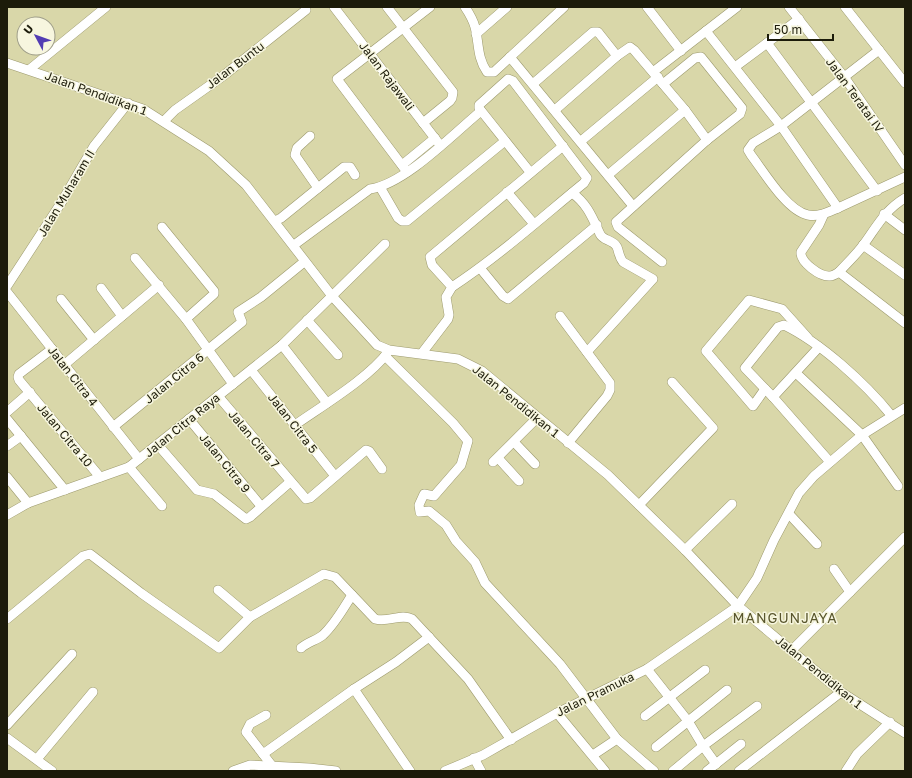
<svg xmlns="http://www.w3.org/2000/svg" width="912" height="778" viewBox="0 0 912 778" font-family="'Golos Text',sans-serif">
	<rect width="100%" height="100%" fill="#d9d7a9"/>
	<g fill="none" stroke-linecap="round" stroke-linejoin="round">
		<defs>
			<g id="minor">
				<polyline points="334,7 440,145"/>
				<polyline points="387,7 453,92 452,98 450,101 423,123"/>
				<path d="M 465,7 C 469,13 473,20 475,27 C 479,42 477,58 487,72 L 494,72 L 564,7"/>
				<polyline points="647,7 681,51"/>
				<polyline points="789,7 845,78 905,165"/>
				<polyline points="845,7 905,83"/>
				<polyline points="706,31 781,126 838,208 905,177"/>
				<polyline points="476,34 507,7"/>
				<polyline points="767,43 877,191"/>
				<polyline points="510,57 633,206"/>
				<polyline points="7,63 143,109 209,151 246,185 332,296 377,345 389,350 458,359 482,371 608,475 685,550 738,606 841,692 905,733"/>
				<polyline points="735,67 799,19"/>
				<polyline points="30,69 106,7"/>
				<polyline points="653,72 737,7"/>
				<polyline points="534,83 593,32 598,32 617,56"/>
				<polyline points="555,110 617,56 630,47 634,50 685,110 707,140"/>
				<polyline points="164,121 175,110 223,76 306,10"/>
				<polyline points="310,136 297,148 295,155 318,188"/>
				<polyline points="581,141 658,77"/>
				<polyline points="402,165 435,138"/>
				<polyline points="407,172 337,79 430,7"/>
				<polyline points="608,175 685,110"/>
				<polyline points="380,187 398,218 402,221 407,221 505,141"/>
				<polyline points="507,192 534,224"/>
				<path d="M 572,193 C 587,203 593,219 600,234 C 603,241 613,239 617,247 C 619,252 619,257 623,262 L 653,279 L 587,352"/>
				<path d="M 905,198 C 885,210 877,226 864,244 C 857,254 847,263 839,272 L 905,323"/>
				<path d="M 838,208 C 828,212 819,217 808,215 C 787,211 764,172 751,155 L 748,150 L 753,143 L 781,126 L 879,50"/>
				<path d="M 824,214 L 819,225 L 801,252 C 800,262 820,277 830,276 C 833,276 836,274 839,272"/>
				<polyline points="884,214 905,230"/>
				<polyline points="275,221 281,218 344,167 350,167 355,175"/>
				<polyline points="162,227 214,291 214,294 186,319"/>
				<path d="M 294,245 L 370,189 C 405,184 453,134 481,111"/>
				<polyline points="863,245 905,275"/>
				<polyline points="135,258 186,319 233,384"/>
				<polyline points="662,262 618,227 616,222 707,140 740,114 742,108 701,57 695,58 663,84"/>
				<polyline points="480,268 503,296 508,299 597,225"/>
				<polyline points="7,286 61,203 94,146 128,103"/>
				<path d="M 452,287 C 499,256 541,218 584,183 L 587,178 L 513,81 L 508,79 L 479,105 L 479,108 L 530,172"/>
				<polyline points="101,288 122,316"/>
				<polyline points="7,292 139,459"/>
				<polyline points="61,299 94,340"/>
				<polyline points="560,316 610,383 610,390 607,396 568,443"/>
				<polyline points="307,320 338,355"/>
				<polyline points="282,345 327,403"/>
				<polyline points="819,347 773,397 830,462"/>
				<polyline points="52,349 19,374 18,377 19,380 100,477"/>
				<polyline points="422,353 448,319 449,315 446,297 452,287 432,265 430,257 563,146"/>
				<polyline points="385,356 453,423 468,441 461,465 434,496 424,494 419,505 420,512 429,511 446,525 456,541 475,562 485,583 560,664 617,739 654,771"/>
				<polyline points="64,365 159,285"/>
				<polyline points="251,370 335,476"/>
				<polyline points="796,373 862,435 898,486"/>
				<polyline points="765,389 753,406 706,351 749,300 782,309 808,338"/>
				<polyline points="218,396 306,499 310,498 366,450 369,451 382,469"/>
				<path d="M 773,397 L 745,368 L 778,327 L 784,325 C 821,343 865,383 891,415"/>
				<polyline points="7,412 30,392"/>
				<polyline points="7,419 65,490"/>
				<polyline points="189,419 261,506"/>
				<path d="M 295,425 C 322,406 369,378 388,352"/>
				<polyline points="113,427 242,322 238,312 261,297 304,262"/>
				<polyline points="514,442 535,464"/>
				<polyline points="158,445 197,490 214,494 246,519 250,517 290,482"/>
				<polyline points="7,446 21,436"/>
				<polyline points="498,458 519,481"/>
				<polyline points="493,462 537,418"/>
				<polyline points="129,467 162,506"/>
				<polyline points="7,477 28,503"/>
				<polyline points="639,505 713,428 672,382"/>
				<polyline points="789,514 817,544"/>
				<polyline points="7,515 28,503 129,467 282,345 385,244"/>
				<polyline points="685,550 732,504"/>
				<polyline points="834,569 850,592"/>
				<polyline points="218,590 250,617"/>
				<path d="M 7,619 L 83,556 L 90,554 L 141,593 L 219,648 L 250,617 L 324,574 L 335,577 L 375,619 C 388,623 401,613 412,619 L 468,679 L 511,740"/>
				<path d="M 301,648 C 308,642 317,640 323,635 C 335,624 343,609 352,595"/>
				<polyline points="792,650 905,537"/>
				<polyline points="647,669 688,721 703,746 673,771"/>
				<polyline points="354,689 410,771"/>
				<polyline points="557,713 605,771"/>
				<polyline points="266,715 250,724 246,732 273,767"/>
				<polyline points="645,716 705,670"/>
				<polyline points="7,725 72,654"/>
				<polyline points="7,738 52,771"/>
				<polyline points="656,747 727,690"/>
				<polyline points="263,754 354,689 396,662 429,637"/>
				<polyline points="593,755 617,739"/>
				<polyline points="474,758 481,771"/>
				<polyline points="37,759 93,692"/>
				<polyline points="716,764 703,746 757,706"/>
				<polyline points="233,771 250,765 309,768 336,771"/>
				<polyline points="445,771 483,755 557,713 647,669 738,606 757,578 774,540 799,493 814,476 862,435 905,408"/>
				<polyline points="707,771 741,744"/>
				<polyline points="739,771 841,692"/>
				<polyline points="846,771 857,754 890,722"/>
			</g>
		</defs>
		<!-- minor casing -->
		<use href="#minor" stroke="#9d9a6e" stroke-width="10"/>
		<!-- minor -->
		<use href="#minor" stroke="#fff" stroke-width="9"/>
	</g>
	<g text-anchor="middle" dominant-baseline="central" stroke-width="3" stroke-linejoin="round" paint-order="stroke">
		<!-- street labels -->
		<g font-size="12" fill="#1c1b0a" stroke="#f7f6df">
			<text transform="translate(235 65) rotate(-37)">Jalan Buntu</text>
			<text transform="translate(387 76) rotate(53)">Jalan Rajawali</text>
			<text transform="translate(96 93) rotate(20)">Jalan Pendidikan 1</text>
			<text transform="translate(855 95) rotate(54)">Jalan Teratai IV</text>
			<text transform="translate(66 193) rotate(-59)">Jalan Muharam II</text>
			<text transform="translate(73 376) rotate(52)">Jalan Citra 4</text>
			<text transform="translate(174 378) rotate(-39)">Jalan Citra 6</text>
			<text transform="translate(516 401) rotate(39)">Jalan Pendidikan 1</text>
			<text transform="translate(293 423) rotate(52)">Jalan Citra 5</text>
			<text transform="translate(182 425) rotate(-39)">Jalan Citra Raya</text>
			<text transform="translate(65 435) rotate(50)">Jalan Citra 10</text>
			<text transform="translate(254 439) rotate(50)">Jalan Citra 7</text>
			<text transform="translate(225 463) rotate(51)">Jalan Citra 9</text>
			<text transform="translate(819 672) rotate(39)">Jalan Pendidikan 1</text>
			<text transform="translate(595 694) rotate(-26)">Jalan Pramuka</text>
		</g>
		<!-- quarter labels -->
		<g font-size="14" letter-spacing="1" fill="#59562d" stroke="#f7f6df">
			<text x="785" y="617">MANGUNJAYA</text>
		</g>
	</g>
	<!-- border -->
	<rect width="912" height="778" fill="none" stroke="#1c1b0a" stroke-width="16"/>
	<!-- north arrow -->
	<g transform="translate(36 36) rotate(311)"><circle r="19" fill="#f7f6df" stroke="#9f9e8a"/>
	<path d="M0-3L7 15L0 10L-7 15Z" fill="#523cb3"/>
	<text y="-6" font-size="11" font-weight="bold" text-anchor="middle" fill="#1c1b0a">U</text>
	</g>
	<!-- scale -->
	<path d="M768 34v6h65v-6" fill="none" stroke="#1c1b0a" stroke-width="2"/>
	<text x="774" y="34" font-size="12" fill="#1c1b0a" stroke="#f7f6df" stroke-width="3" paint-order="stroke">50 m</text>
</svg>
